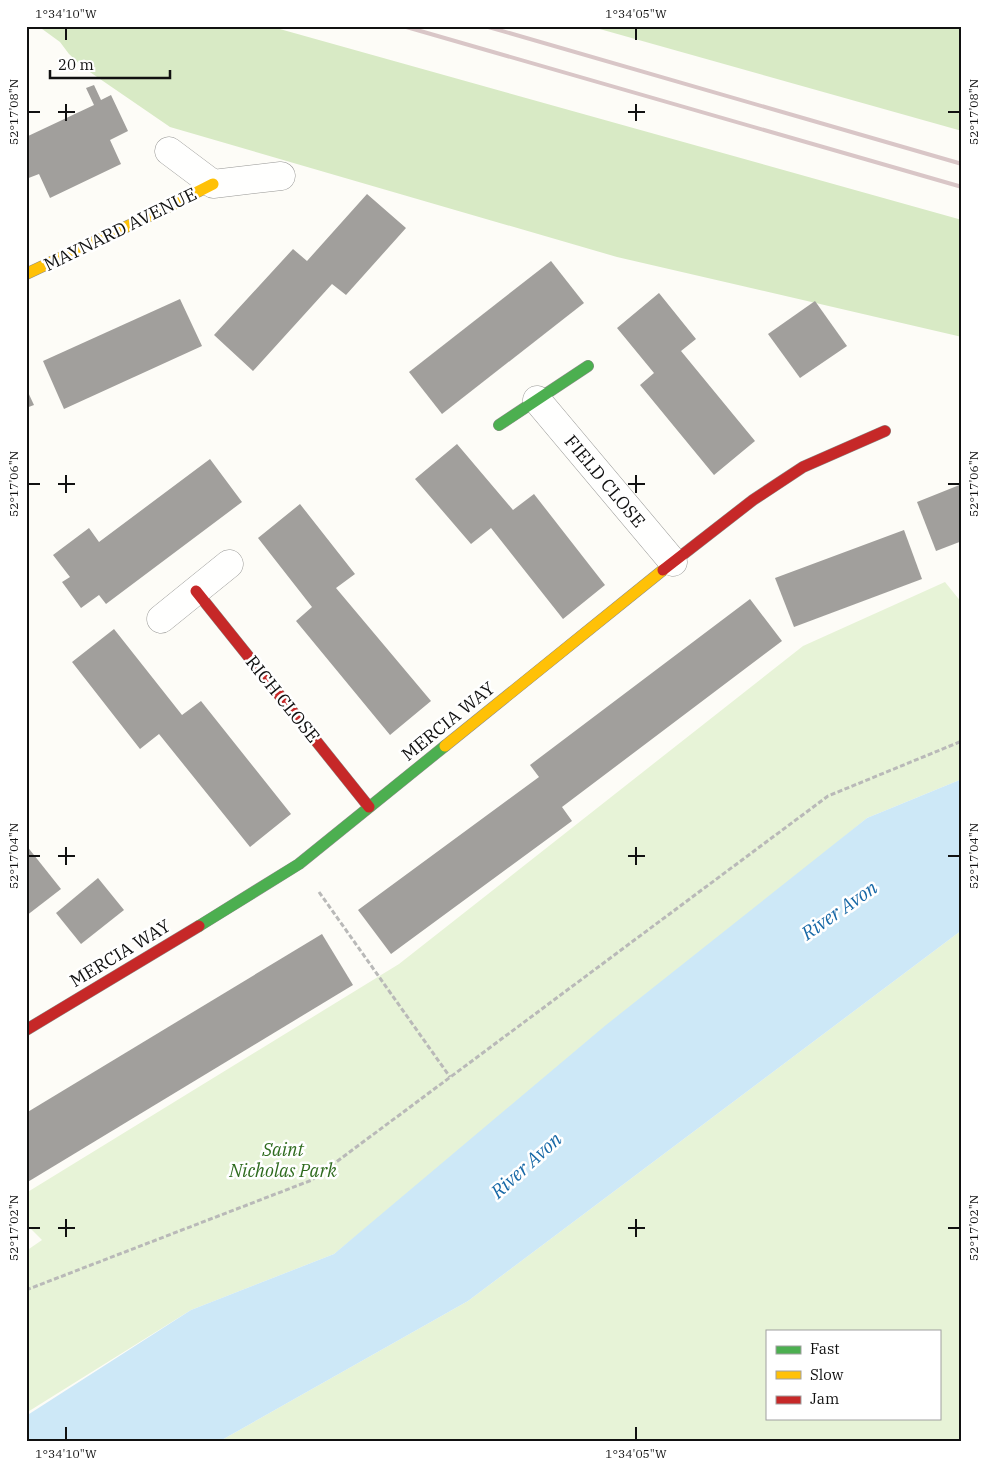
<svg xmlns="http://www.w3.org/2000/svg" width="988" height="1467" viewBox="0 0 988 1467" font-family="'IBM Plex Serif',serif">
	<rect width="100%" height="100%" fill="#fdfcf7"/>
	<!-- green -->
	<g fill="#e7f3d7" fill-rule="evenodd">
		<polygon points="945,582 962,603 962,779 867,818 334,1254 191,1310 26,1413 26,1251 42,1240 26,1224 26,1193 399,964 803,646"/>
		<path d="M 962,930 L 962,1441 L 220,1441 L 468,1301 ZM 767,1331 L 939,1331 L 939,1418 L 767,1418 Z"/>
	</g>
	<!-- forest -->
	<g fill="#d8eac5">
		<polygon points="38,26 269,26 962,220 962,337 617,257 170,127 84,68 69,54 60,42"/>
		<polygon points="589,26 962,26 962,131"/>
	</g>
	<!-- water -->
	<polygon fill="#cde8f7" points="962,779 962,930 468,1301 220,1441 26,1441 26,1416 191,1310 334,1254 606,1025 867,818"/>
	<!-- building -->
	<g fill="#a19f9c">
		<polygon points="94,85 101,100 111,95 128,131 110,140 121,164 50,198 39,174 26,179 26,137 94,105 86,88"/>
		<polygon points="367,194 406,228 346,295 332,284 253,371 214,335 293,249 307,261"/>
		<polygon points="551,261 584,303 442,414 409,372"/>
		<polygon points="659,293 696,339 681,351 755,441 714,475 640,385 654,373 617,328"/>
		<polygon points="180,299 202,346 64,409 43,361"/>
		<polygon points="815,301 847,346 800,378 768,334"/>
		<polygon points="26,388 34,405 26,408"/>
		<polygon points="457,444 513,510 534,494 605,585 563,619 491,528 471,544 415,479"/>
		<polygon points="210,459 242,502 106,604 99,595 81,608 62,582 70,577 53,555 89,528 99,542"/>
		<polygon points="962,484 962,541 936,551 917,502"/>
		<polygon points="300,504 355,574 336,588 431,701 390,735 296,621 312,607 258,538"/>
		<polygon points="904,530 922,579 794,627 775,578"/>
		<polygon points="750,599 782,641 562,807 572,821 391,954 358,910 539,777 530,765"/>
		<polygon points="114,629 182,715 201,701 291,814 250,847 159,734 140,749 72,662"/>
		<polygon points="26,845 61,889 26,916"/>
		<polygon points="98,878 124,910 81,944 56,913"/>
		<polygon points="322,934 353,985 26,1183 26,1113"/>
	</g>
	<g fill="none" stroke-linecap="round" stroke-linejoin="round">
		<defs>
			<g id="street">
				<polyline points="169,151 213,184 281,176"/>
				<polyline points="537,400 673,562"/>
				<polyline points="161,619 229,564"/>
			</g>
			<g id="fast">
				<polyline points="499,425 588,366"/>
				<polyline points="199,926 299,864 445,746"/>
			</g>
			<g id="slow">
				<polyline points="26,274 164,209 213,184"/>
				<polyline points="445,746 663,570"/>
			</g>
			<g id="jam">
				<polyline points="663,570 753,500 803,467 885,431"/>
				<polyline points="196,591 369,807"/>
				<polyline points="26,1030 199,926"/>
			</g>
		</defs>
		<!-- street casing -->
		<use href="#street" stroke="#979795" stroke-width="29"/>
		<!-- fast casing -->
		<use href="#fast" stroke="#8e8d8b" stroke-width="12"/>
		<!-- slow casing -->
		<use href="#slow" stroke="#8e8d8b" stroke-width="12"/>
		<!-- jam casing -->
		<use href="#jam" stroke="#8e8d8b" stroke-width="12"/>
		<!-- path -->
		<g stroke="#b9b9b8" stroke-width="3" stroke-dasharray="5 2.5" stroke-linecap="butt">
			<polyline points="319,892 450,1077"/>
			<polyline points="26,1290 312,1180 828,796 962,741"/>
		</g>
		<!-- street -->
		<use href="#street" stroke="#fffffe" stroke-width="28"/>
		<!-- fast -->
		<use href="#fast" stroke="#4caf50" stroke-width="11"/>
		<!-- slow -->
		<use href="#slow" stroke="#ffc107" stroke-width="11"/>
		<!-- jam -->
		<use href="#jam" stroke="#c62828" stroke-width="11"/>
		<!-- rail -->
		<g stroke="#d9c6c7" stroke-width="4">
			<polyline points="403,26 962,187"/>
			<polyline points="485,26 962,164"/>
		</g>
	</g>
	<!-- ticks -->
	<path fill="none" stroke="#111" stroke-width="2" d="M 66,28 L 66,40M 636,28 L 636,40M 66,104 L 66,121M 636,104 L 636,121M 28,112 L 40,112M 58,112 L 75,112M 628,112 L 645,112M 948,112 L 960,112M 66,475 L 66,493M 636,475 L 636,493M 28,484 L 40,484M 58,484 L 75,484M 628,484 L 645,484M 948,484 L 960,484M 66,847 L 66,865M 636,847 L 636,865M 28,856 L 40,856M 58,856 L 75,856M 628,856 L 645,856M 948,856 L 960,856M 66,1219 L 66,1237M 636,1219 L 636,1237M 28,1228 L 40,1228M 58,1228 L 75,1228M 628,1228 L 645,1228M 948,1228 L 960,1228M 66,1427 L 66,1440M 636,1427 L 636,1440"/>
	<g text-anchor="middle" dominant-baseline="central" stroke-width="5" stroke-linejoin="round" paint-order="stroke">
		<!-- street labels -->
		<g font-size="18" fill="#111" stroke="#fff">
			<text transform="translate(120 229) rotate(-26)">MAYNARD AVENUE</text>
			<text transform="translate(605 481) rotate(50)">FIELD CLOSE</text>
			<text transform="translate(283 699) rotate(51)">RICH CLOSE</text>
			<text transform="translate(448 721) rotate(-39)">MERCIA WAY</text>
			<text transform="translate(120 953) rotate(-31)">MERCIA WAY</text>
		</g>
		<!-- park labels -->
		<g font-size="18" font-style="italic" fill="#2f6b1f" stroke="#fff">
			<text x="283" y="1149">Saint<tspan x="283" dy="21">Nicholas Park</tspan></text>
		</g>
		<!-- water labels -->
		<g font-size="19" font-style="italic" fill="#1768a6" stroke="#fff">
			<text transform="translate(839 910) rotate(-35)">River Avon</text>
			<text transform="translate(526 1165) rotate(-42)">River Avon</text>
		</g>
	</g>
	<!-- border -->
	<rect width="988" height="1467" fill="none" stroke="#ffffff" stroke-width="55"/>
	<!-- legend -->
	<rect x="766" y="1330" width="175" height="90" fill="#ffffff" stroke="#a0a0a0"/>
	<rect x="776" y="1346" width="25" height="8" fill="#4caf50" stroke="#a0a0a0"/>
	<text x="810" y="1354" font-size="15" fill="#111111">Fast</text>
	<rect x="776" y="1371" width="25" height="8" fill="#ffc107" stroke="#a0a0a0"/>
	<text x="810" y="1380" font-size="15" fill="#111111">Slow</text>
	<rect x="776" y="1396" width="25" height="8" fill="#c62828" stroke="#a0a0a0"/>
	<text x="810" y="1404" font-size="15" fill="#111111">Jam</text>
	<!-- scale -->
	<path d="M50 70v8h120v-8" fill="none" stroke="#111111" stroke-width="2.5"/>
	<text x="58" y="70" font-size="15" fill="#111111" stroke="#ffffff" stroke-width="4" paint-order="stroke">20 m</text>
	<rect x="28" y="28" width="932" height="1412" fill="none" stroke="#111" stroke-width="2"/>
	<g font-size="12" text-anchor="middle" fill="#111">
		<text x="66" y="18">1°34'10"W</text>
		<text x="636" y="18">1°34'05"W</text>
		<text transform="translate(14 112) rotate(-90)" y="4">52°17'08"N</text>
		<text transform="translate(974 112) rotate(-90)" y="4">52°17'08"N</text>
		<text transform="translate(14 484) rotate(-90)" y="4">52°17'06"N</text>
		<text transform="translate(974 484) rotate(-90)" y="4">52°17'06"N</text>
		<text transform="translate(14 856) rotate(-90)" y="4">52°17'04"N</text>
		<text transform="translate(974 856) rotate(-90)" y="4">52°17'04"N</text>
		<text transform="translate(14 1228) rotate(-90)" y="4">52°17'02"N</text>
		<text transform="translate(974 1228) rotate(-90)" y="4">52°17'02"N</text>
		<text x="66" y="1458">1°34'10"W</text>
		<text x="636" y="1458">1°34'05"W</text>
	</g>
</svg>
